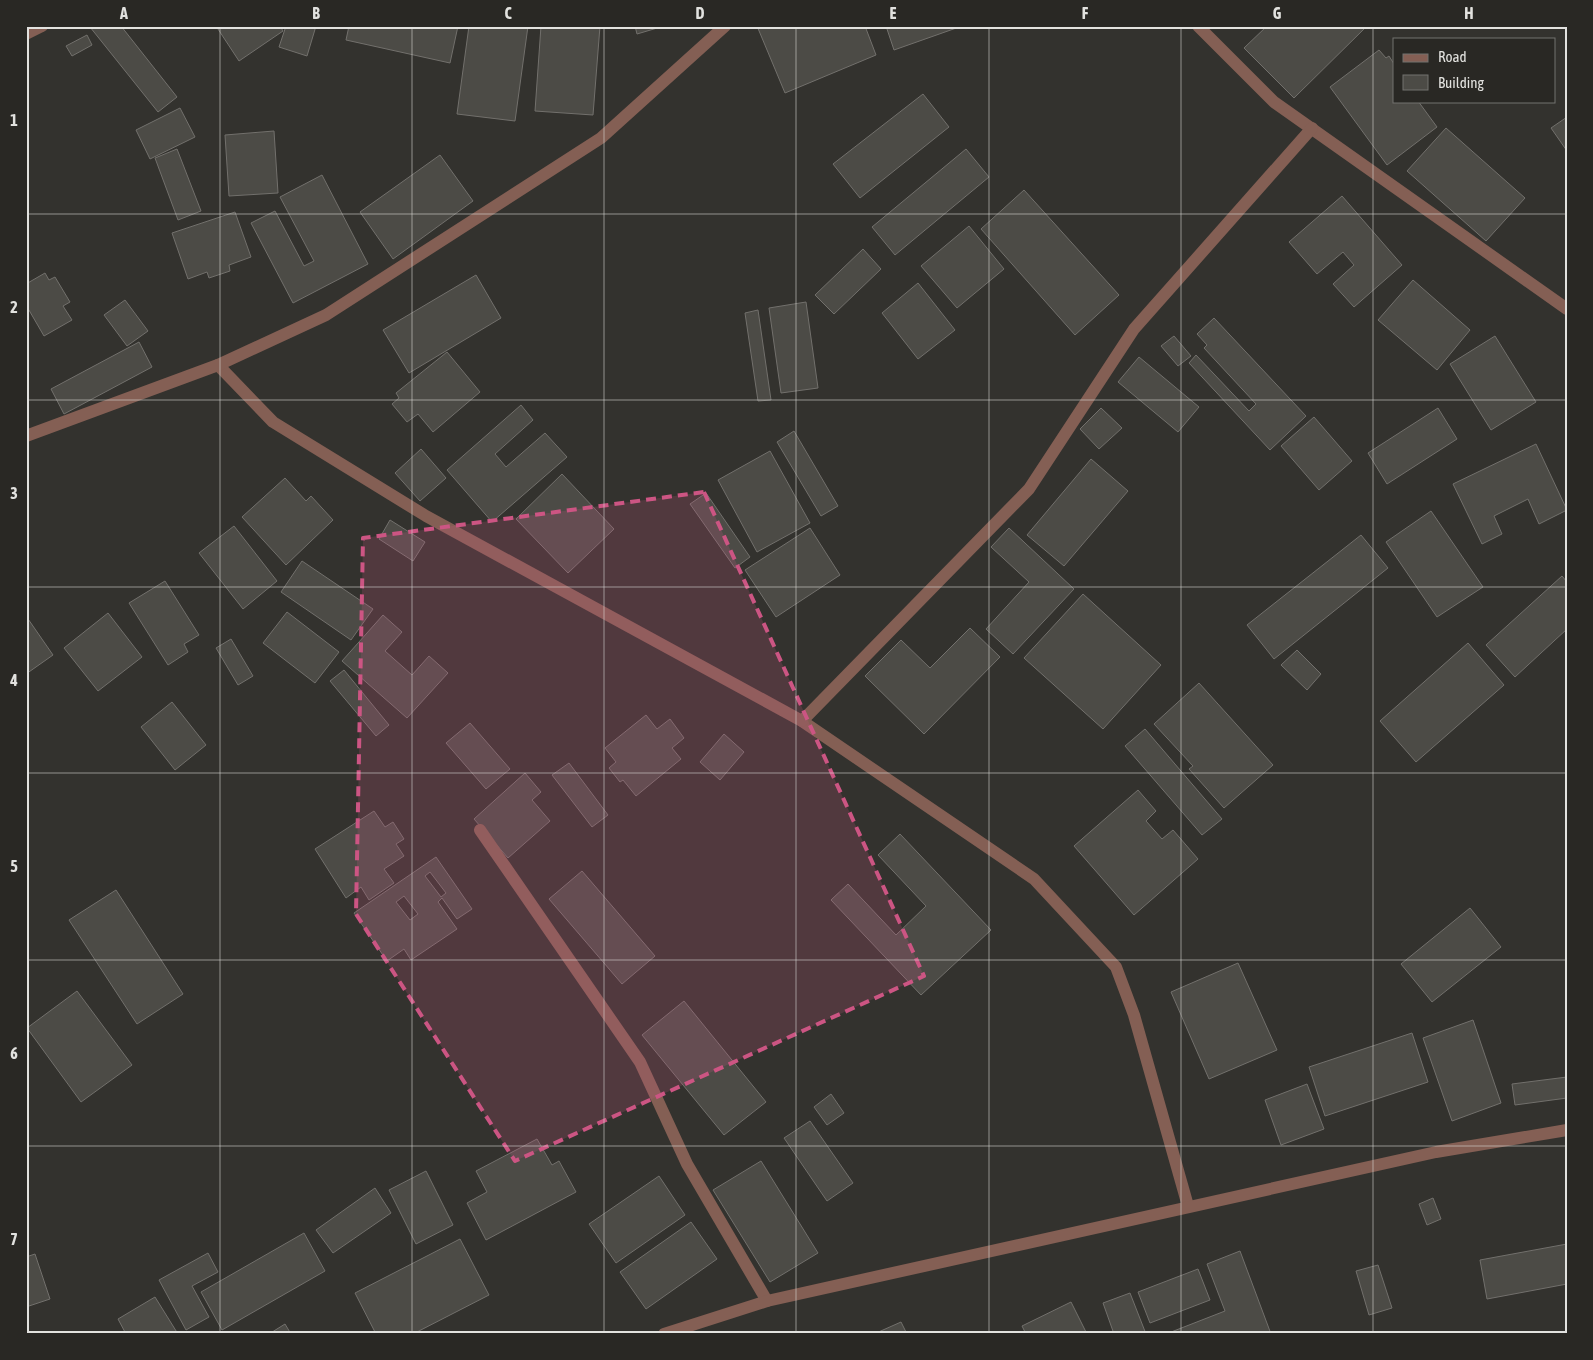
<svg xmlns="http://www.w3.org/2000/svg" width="1593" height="1360" viewBox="0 0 1593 1360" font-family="'Asap Condensed',sans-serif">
	<rect width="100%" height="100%" fill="#33322e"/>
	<!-- building -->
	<g fill="#4c4b46" stroke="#72706c" fill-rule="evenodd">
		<polygon points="121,26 177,97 158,112 90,27"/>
		<polygon points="216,26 280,26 283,31 239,61"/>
		<polygon points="286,26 316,26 307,56 279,47"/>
		<polygon points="349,26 458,26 450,63 346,40"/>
		<polygon points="469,26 528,26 515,121 457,114"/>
		<polygon points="541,26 600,26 593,115 535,111"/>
		<polygon points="635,26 664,26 637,34"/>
		<polygon points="757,26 865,26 876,55 785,93"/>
		<polygon points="886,26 962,26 894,50"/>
		<polygon points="1267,26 1281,26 1283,29 1286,26 1367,26 1294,98 1244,48"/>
		<polygon points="87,35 92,45 72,56 66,46"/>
		<polygon points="1379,50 1386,58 1389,56 1394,64 1394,101 1418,101 1437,127 1387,165 1330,87"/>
		<polygon points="923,94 949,127 860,198 833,164"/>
		<polygon points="180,108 195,137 150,159 136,130"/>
		<polygon points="1567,117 1567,151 1551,128"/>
		<polygon points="1446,128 1525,198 1486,241 1407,171"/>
		<polygon points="274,131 278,193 229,196 225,135"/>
		<polygon points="177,149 201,211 178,220 155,158"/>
		<polygon points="966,149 989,177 895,255 872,227"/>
		<polygon points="440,155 473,201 393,259 360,212"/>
		<polygon points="322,175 368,264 293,303 251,223 275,211 304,266 314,261 280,197"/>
		<polygon points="1024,190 1119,295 1075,335 981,229"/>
		<polygon points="1342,196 1402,265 1354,307 1333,284 1354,265 1343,252 1317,274 1289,242"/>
		<polygon points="235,212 251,257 229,265 230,271 209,278 207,272 188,279 172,233"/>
		<polygon points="969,226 1004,269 957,308 921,266"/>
		<polygon points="863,249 881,269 834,314 815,295"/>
		<polygon points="45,273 49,280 55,277 70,302 63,306 72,320 44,336 26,305 26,284"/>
		<polygon points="476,275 501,318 409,373 383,330"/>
		<polygon points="1413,280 1470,330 1437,370 1378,320"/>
		<polygon points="918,283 955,330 918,359 882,313"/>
		<polygon points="125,300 148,331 127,346 104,315"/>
		<polygon points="806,302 818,388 781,393 769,308"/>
		<polygon points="758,310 771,400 758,401 745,313"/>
		<polygon points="1214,318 1306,416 1270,450 1189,363 1196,355 1249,411 1256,404 1204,348 1207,345 1197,334"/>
		<polygon points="1174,336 1191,356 1178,366 1161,346"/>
		<polygon points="1495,336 1536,402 1491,430 1450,364"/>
		<polygon points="139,342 152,367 64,414 51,389"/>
		<polygon points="447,352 480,392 433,432 418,414 407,422 392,404 399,398 396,393"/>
		<polygon points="1139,357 1199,407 1178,432 1118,382"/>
		<polygon points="521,405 533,420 495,454 506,467 545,433 567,457 492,522 447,470"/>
		<polygon points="1101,408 1122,428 1099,449 1080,429"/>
		<polygon points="1438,408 1457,439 1387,484 1368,453"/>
		<polygon points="1314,417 1352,461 1319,490 1281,446"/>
		<polygon points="794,431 838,506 821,516 777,442"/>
		<polygon points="1536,444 1567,510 1539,524 1528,499 1494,516 1502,534 1482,544 1453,484"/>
		<polygon points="421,449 446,478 420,501 395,473"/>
		<polygon points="770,451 810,523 757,552 718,480"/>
		<polygon points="1091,459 1128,491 1064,566 1027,535"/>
		<polygon points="562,474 614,529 568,573 516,519"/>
		<polygon points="285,478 306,501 311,496 333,520 286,565 242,517"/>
		<polygon points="706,493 750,557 735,568 690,504"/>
		<polygon points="1431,511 1483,587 1437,617 1386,542"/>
		<polygon points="390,520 425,542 413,561 379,539"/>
		<polygon points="234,526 277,581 243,609 199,553"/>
		<polygon points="810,528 840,575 776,617 745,570"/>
		<polygon points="1009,528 1074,589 1013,654 986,629 1029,582 991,547"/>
		<polygon points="1361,535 1388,568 1274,659 1247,625"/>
		<polygon points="302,561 373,609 351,640 281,592"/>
		<polygon points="1562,576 1567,582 1567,629 1515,677 1486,645"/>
		<polygon points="165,581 199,635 184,644 188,652 168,665 129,603"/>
		<polygon points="1083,594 1161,665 1103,729 1024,658"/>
		<polygon points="287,612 339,652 315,683 263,643"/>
		<polygon points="108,613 142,657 98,691 64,648"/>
		<polygon points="383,615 402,632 385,651 412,675 429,656 448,673 407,718 342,661"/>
		<polygon points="26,616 53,655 26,674"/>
		<polygon points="970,628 1000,657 924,734 865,676 901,640 930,668"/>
		<polygon points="231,639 253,676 238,685 216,648"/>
		<polygon points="1468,643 1504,685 1416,762 1380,721"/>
		<polygon points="1297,650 1321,674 1307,690 1281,665"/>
		<polygon points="344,670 389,725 376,736 330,681"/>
		<polygon points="1199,683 1273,765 1224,808 1189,769 1193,766 1154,724"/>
		<polygon points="172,702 206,745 175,770 141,727"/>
		<polygon points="646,715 657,729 670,719 684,738 672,748 681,759 636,796 623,780 620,782 609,768 616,762 605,748"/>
		<polygon points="470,723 510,769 486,789 446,743"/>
		<polygon points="1145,729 1222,819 1202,835 1125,746"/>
		<polygon points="724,734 744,752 720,780 700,762"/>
		<polygon points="569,763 608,815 592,827 552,775"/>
		<polygon points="525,773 541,792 532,800 550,821 508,858 474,819"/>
		<polygon points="1138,790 1156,811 1146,821 1162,839 1173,830 1198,859 1134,915 1074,846"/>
		<polygon points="374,811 385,827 393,822 404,839 396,844 404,856 384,869 394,883 369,900 361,887 346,898 315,849"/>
		<polygon points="900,834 991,930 921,995 831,900 848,884 896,935 926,906 878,855"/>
		<path d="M 436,857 L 472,909 L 457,919 L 442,898 L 438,902 L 457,929 L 411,960 L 404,949 L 387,961 L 354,913 ZM 430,872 L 446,893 L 441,897 L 425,876 ZM 404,896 L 418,914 L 410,920 L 396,902 Z"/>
		<polygon points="582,871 655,956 622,984 549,899"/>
		<polygon points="116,890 183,994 137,1024 69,920"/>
		<polygon points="1470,908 1501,947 1432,1002 1401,964"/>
		<polygon points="1238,963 1277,1050 1209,1079 1171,992"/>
		<polygon points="77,991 132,1065 81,1102 27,1028"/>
		<polygon points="684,1001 766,1102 724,1135 642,1035"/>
		<polygon points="1473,1020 1501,1103 1452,1121 1423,1038"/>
		<polygon points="1412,1033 1428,1082 1325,1116 1309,1067"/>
		<polygon points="1567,1077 1567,1098 1515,1105 1512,1084"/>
		<polygon points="1307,1084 1324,1129 1281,1145 1265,1100"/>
		<polygon points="831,1094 844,1113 827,1125 814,1107"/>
		<polygon points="810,1121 853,1183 827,1201 784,1138"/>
		<polygon points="537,1139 552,1165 559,1161 576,1192 486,1240 467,1203 487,1192 476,1171"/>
		<polygon points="761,1161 818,1253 770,1282 713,1190"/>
		<polygon points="426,1171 453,1225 416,1244 389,1190"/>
		<polygon points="659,1176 685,1215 616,1263 589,1224"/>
		<polygon points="375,1188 391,1213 333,1253 316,1230"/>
		<polygon points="1433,1198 1441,1219 1427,1225 1419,1204"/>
		<polygon points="691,1222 717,1259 646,1309 620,1272"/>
		<polygon points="304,1233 325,1271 222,1330 201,1292"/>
		<polygon points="460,1239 489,1295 413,1334 376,1334 355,1293"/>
		<polygon points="1567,1244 1567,1284 1487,1299 1480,1260"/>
		<polygon points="1240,1251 1271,1334 1166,1334 1225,1311 1207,1264"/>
		<polygon points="208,1253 218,1272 192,1286 209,1317 186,1330 159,1280"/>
		<polygon points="35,1254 50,1299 26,1307 26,1257"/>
		<polygon points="1378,1265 1392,1308 1369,1315 1356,1271"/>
		<polygon points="1198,1269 1210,1300 1150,1323 1138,1292"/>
		<polygon points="1130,1293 1146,1334 1114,1334 1103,1303"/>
		<polygon points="155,1297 178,1334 126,1334 118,1319"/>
		<polygon points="1071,1302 1087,1334 1026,1334 1022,1326"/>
		<polygon points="901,1322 907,1334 874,1334"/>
		<polygon points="285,1324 291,1334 269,1334"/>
	</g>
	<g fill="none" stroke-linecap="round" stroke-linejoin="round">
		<!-- minor -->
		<g stroke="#845f54" stroke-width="12">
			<polyline points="1198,26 1274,102 1567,309"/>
			<polyline points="26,34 42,26"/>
			<polyline points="218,365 273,422 426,516 802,721 1034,879 1116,967 1134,1015 1188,1206"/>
			<polyline points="26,436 218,365 326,315 601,138 725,26"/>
			<polyline points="802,721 1029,489 1134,329 1312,128"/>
			<polyline points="480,830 640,1062 687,1164 767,1301"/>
			<polyline points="664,1334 767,1301 1436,1152 1567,1130"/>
		</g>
	</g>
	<!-- marked area -->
	<path fill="#cc5583" fill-opacity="0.2" stroke="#cc5583" stroke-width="4" stroke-dasharray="10 6" stroke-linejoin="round" d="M 704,492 L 924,976 L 515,1161 L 356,914 L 363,538 Z"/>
	<!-- grid -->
	<path fill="none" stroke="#e2e2df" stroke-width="1" stroke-opacity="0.55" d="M 220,26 L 220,1334M 412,26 L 412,1334M 604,26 L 604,1334M 796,26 L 796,1334M 989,26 L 989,1334M 1181,26 L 1181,1334M 1373,26 L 1373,1334M 26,214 L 1567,214M 26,400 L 1567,400M 26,587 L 1567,587M 26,773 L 1567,773M 26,960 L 1567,960M 26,1146 L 1567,1146"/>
	<!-- border -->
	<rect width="1593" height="1360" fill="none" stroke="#292824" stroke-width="55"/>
	<!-- legend -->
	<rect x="1393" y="38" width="162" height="65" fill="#292824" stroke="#73726f"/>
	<rect x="1403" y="54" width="25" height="8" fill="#845f54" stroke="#73726f"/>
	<text x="1438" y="62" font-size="15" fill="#e2e2df">Road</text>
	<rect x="1403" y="75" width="25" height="15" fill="#4c4b46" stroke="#73726f"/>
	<text x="1438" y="88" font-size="15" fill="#e2e2df">Building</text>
	<rect x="28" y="28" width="1538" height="1304" fill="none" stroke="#e2e2df" stroke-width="2"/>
	<g font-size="16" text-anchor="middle" font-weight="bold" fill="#e2e2df">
		<text x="124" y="19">A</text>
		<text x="316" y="19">B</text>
		<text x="508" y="19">C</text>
		<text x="700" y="19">D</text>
		<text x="893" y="19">E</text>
		<text x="1085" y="19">F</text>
		<text x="1277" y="19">G</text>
		<text x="1469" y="19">H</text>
		<text x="14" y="126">1</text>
		<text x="14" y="313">2</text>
		<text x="14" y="499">3</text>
		<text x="14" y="686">4</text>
		<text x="14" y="872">5</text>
		<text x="14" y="1059">6</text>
		<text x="14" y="1245">7</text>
	</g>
</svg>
